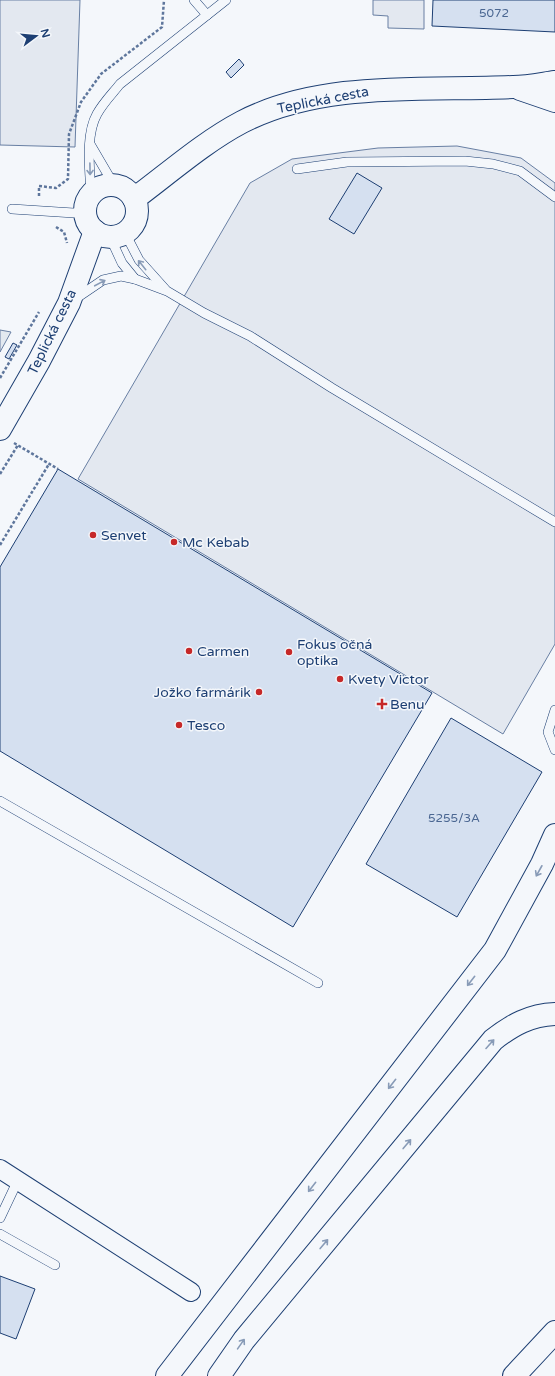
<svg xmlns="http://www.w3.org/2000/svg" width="555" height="1376" viewBox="0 0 555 1376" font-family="'Varela Round',sans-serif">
	<rect width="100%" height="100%" fill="#f4f7fb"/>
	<!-- green -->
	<polygon fill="#e3e9f0" stroke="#687fa3" points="0,330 11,332 0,352"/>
	<!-- parking -->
	<g fill="#e3e8f0" stroke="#687fa3">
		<polygon points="0,0 80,0 75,147 0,145"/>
		<polygon points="373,0 424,0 424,29 388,28 388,16 373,15"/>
		<polygon points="457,146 521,158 555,183 555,644 503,734 78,479 250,183 292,159 378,148"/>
	</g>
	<!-- building -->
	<g fill="#d5e0f0" stroke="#1d3f73">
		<polygon points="433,0 555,0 555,32 432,26"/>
		<polygon points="239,59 244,65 231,78 226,72"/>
		<polygon points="357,173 382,188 354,234 329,219"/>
		<polygon points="13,343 17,345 9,359 5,357"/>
		<polygon points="58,469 432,693 293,927 0,751 0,567"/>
		<polygon points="451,718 542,772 457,917 366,864"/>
		<polygon points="0,1276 35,1289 16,1339 0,1333"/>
	</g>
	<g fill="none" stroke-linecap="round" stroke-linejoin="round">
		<defs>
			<g id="lane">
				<polyline points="194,0 207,15"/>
				<polyline points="90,144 114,185"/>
				<polyline points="297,169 347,162 465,161 493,164 520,171 555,197"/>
				<path d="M 91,195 C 90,171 85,135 97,114 C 103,103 112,94 120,84 L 226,0"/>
				<polyline points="12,209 74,213 85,210"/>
				<polyline points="125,233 139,260 165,289"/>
				<polyline points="110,237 122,263 135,279"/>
				<polyline points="75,299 103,280 121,276 135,279 167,291 204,313 250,336 332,388 555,522"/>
				<polyline points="555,710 548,732 555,750"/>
				<polyline points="0,801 318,983"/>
				<polyline points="0,1218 18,1180"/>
				<polyline points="0,1234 55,1265"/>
			</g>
			<polyline id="street" points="0,1169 191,1292"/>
			<g id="secondary">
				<polyline points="520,89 555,101"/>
				<circle cx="111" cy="211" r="26"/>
				<path d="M 134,199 C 169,173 204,142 242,122 C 323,80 426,91 513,87 C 527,87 541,84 555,82"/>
				<polyline points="0,429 39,361 69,303 95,231"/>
				<polyline points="514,1376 555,1332"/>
			</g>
			<g id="primary">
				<polyline points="167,1376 495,950 542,864 555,835"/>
				<path d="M 219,1376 L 244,1340 L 493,1040 C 512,1025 530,1015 555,1014"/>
			</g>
		</defs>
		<!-- lane casing -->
		<use href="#lane" stroke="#1d3f73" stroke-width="10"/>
		<!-- street casing -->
		<use href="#street" stroke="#1d3f73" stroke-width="20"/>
		<!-- secondary casing -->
		<use href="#secondary" stroke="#1d3f73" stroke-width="24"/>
		<!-- primary casing -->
		<use href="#primary" stroke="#1d3f73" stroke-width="24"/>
		<!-- path -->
		<g stroke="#5e769c" stroke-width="2.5" stroke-dasharray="3 2" stroke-linecap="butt">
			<polyline points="39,196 39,186 56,188 68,179 69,134 81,102 101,74 162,27 164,0"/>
			<polyline points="56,227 64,232 67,243"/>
			<polyline points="0,378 39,312"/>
			<polyline points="14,443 58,469"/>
			<polyline points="0,474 18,445"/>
			<polyline points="0,545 49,464"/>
		</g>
		<!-- lane -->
		<use href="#lane" stroke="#f4f7fb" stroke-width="9"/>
		<!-- street -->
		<use href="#street" stroke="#f4f7fb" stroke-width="18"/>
		<!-- secondary -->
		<use href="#secondary" stroke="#f4f7fb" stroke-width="22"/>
		<!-- primary -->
		<use href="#primary" stroke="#f4f7fb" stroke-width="22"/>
	</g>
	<!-- one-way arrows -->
	<defs><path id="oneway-shaft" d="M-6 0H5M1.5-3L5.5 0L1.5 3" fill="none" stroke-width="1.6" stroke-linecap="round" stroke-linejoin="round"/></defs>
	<g stroke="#889bb7">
		<use href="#oneway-shaft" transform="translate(90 169) rotate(89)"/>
		<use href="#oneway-shaft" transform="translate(142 265) rotate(-129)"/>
		<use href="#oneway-shaft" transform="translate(100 283) rotate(-28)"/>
		<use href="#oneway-shaft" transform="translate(539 871) rotate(119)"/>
		<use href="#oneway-shaft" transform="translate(471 981) rotate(128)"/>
		<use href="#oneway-shaft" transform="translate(490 1044) rotate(-48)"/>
		<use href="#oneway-shaft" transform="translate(392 1084) rotate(128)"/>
		<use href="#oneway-shaft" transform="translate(407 1144) rotate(-50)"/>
		<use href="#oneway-shaft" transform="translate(312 1187) rotate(128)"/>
		<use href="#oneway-shaft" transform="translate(324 1244) rotate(-50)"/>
		<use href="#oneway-shaft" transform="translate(241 1344) rotate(-55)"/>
	</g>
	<!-- markers -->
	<g fill="#c62828" stroke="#f4f7fb" stroke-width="1.5">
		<circle cx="93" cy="535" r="4"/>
		<circle cx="174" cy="542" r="4"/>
		<circle cx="189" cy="651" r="4"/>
		<circle cx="289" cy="652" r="4"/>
		<circle cx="340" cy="679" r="4"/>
		<circle cx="259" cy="692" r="4"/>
		<path d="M380 698h4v4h4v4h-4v4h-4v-4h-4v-4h4z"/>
		<circle cx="179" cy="725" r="4"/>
	</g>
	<g text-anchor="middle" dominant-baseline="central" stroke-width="3" stroke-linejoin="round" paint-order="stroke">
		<!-- number labels -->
		<g font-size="12" fill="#4b6792">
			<text x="494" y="13">5072</text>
			<text x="454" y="818">5255/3A</text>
		</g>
		<!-- street labels -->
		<g font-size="14" fill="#1d3f73" stroke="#f4f7fb">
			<text transform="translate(323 100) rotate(-11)">Teplická cesta</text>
			<text transform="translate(52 332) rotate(-64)">Teplická cesta</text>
		</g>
		<!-- poi labels -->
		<g font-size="14" fill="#1d3f73" stroke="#f4f7fb" text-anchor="start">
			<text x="101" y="535">Senvet</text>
			<text x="182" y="542">Mc Kebab</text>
			<text x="297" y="644">Fokus očná<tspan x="297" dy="16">optika</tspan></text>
			<text x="197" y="651">Carmen</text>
			<text x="348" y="679">Kvety Victor</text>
			<text x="251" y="692" text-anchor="end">Jožko farmárik</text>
			<text x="390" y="704">Benu</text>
			<text x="187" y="725">Tesco</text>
		</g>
	</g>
	<!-- north arrow -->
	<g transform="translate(36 36) rotate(74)" stroke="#f4f7fb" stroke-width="3" paint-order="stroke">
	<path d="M0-3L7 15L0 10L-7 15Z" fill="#1d3f73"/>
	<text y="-6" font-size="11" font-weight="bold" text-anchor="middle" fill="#1d3f73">N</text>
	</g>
</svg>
